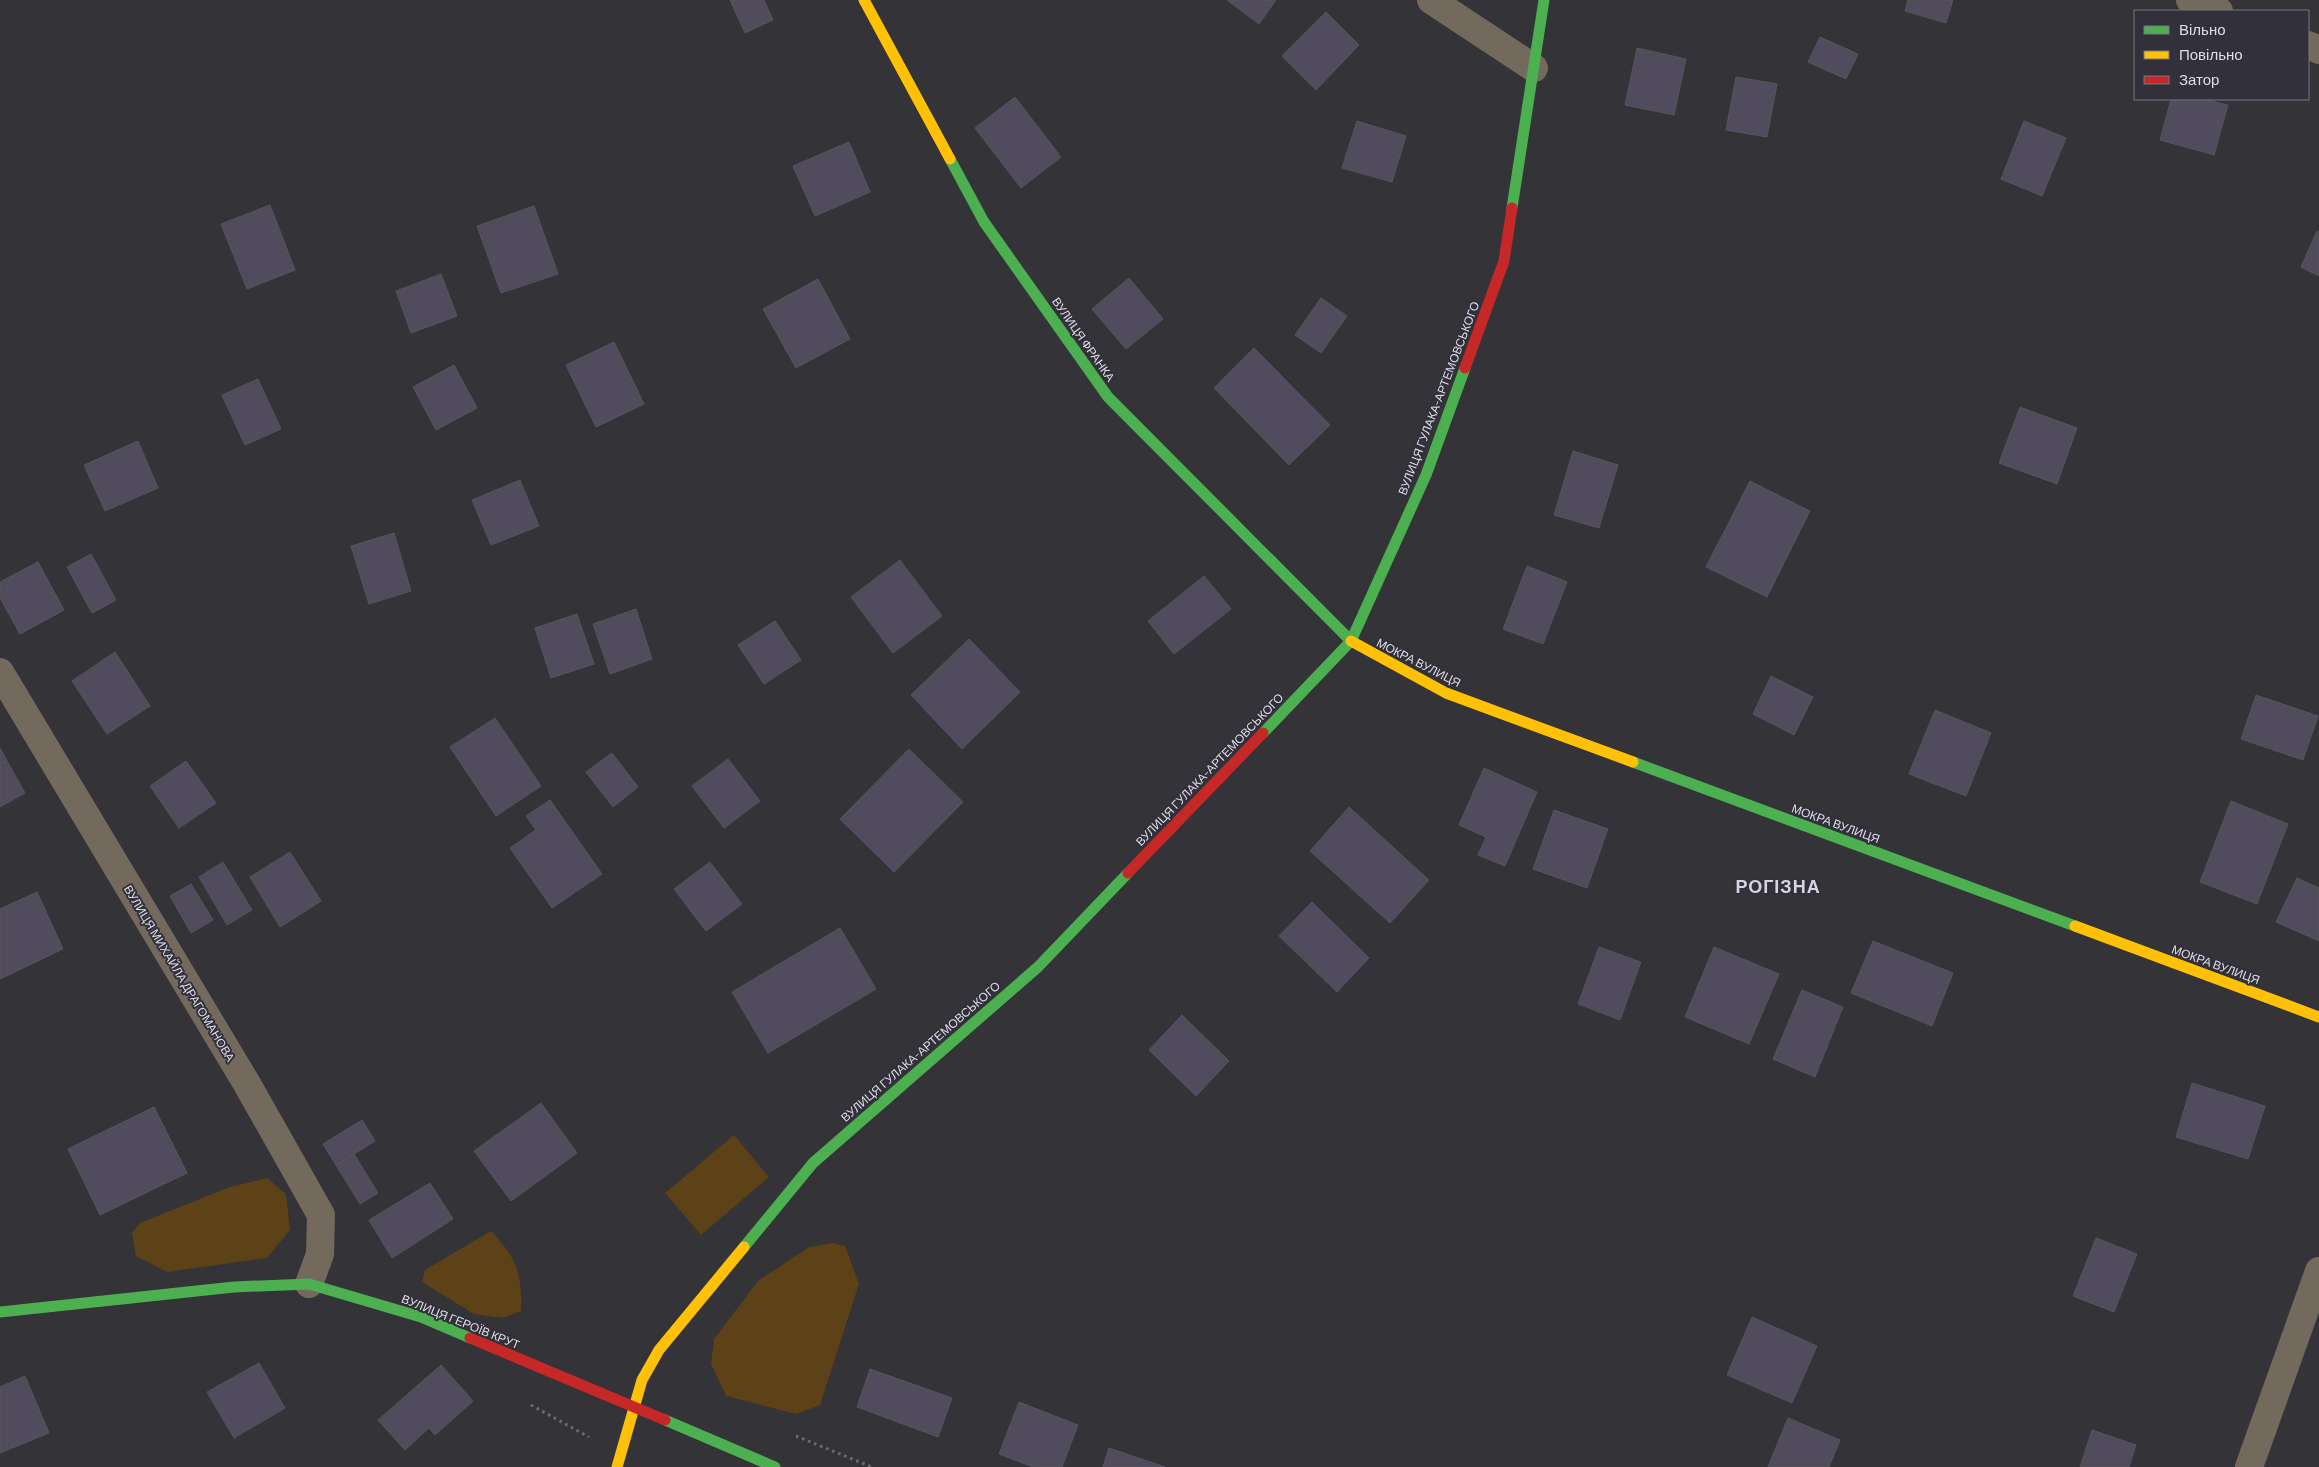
<svg xmlns="http://www.w3.org/2000/svg" width="2319" height="1467" viewBox="0 0 2319 1467" font-family="Barlow,sans-serif">
	<rect width="100%" height="100%" fill="#333338"/>
	<!-- green -->
	<g fill="#5d4117">
		<polygon points="734,1135 769,1177 701,1235 665,1193"/>
		<polygon points="267,1178 286,1194 290,1230 267,1258 167,1272 136,1256 132,1233 140,1223 230,1187"/>
		<path d="M 491,1231 C 517,1258 522,1274 521,1311 L 503,1318 L 474,1314 L 422,1282 L 425,1270 Z"/>
		<polygon points="833,1243 845,1246 859,1284 820,1405 796,1414 726,1396 711,1364 714,1339 758,1281 809,1247"/>
	</g>
	<!-- building -->
	<g fill="#514c5d" stroke="#56555a">
		<polygon points="730,0 764,0 773,20 745,33"/>
		<polygon points="1227,0 1276,0 1259,24"/>
		<polygon points="1908,0 1953,0 1946,23 1905,11"/>
		<polygon points="1326,12 1359,45 1316,90 1282,56"/>
		<polygon points="1820,37 1858,54 1846,79 1808,62"/>
		<polygon points="1637,48 1686,59 1674,115 1625,105"/>
		<polygon points="1736,77 1777,84 1767,137 1726,130"/>
		<polygon points="1015,97 1061,157 1021,188 975,128"/>
		<polygon points="2171,99 2203,99 2228,105 2214,155 2160,140"/>
		<polygon points="1357,121 1406,136 1392,182 1342,168"/>
		<polygon points="2024,121 2066,138 2042,196 2001,179"/>
		<polygon points="849,142 870,192 815,216 793,166"/>
		<polygon points="270,205 295,270 247,289 221,224"/>
		<polygon points="534,206 558,274 501,293 477,226"/>
		<polygon points="2317,231 2319,232 2319,276 2301,267"/>
		<polygon points="441,274 457,316 411,333 396,291"/>
		<polygon points="1129,278 1163,319 1126,349 1092,309"/>
		<polygon points="818,279 850,339 796,368 763,309"/>
		<polygon points="1321,298 1347,316 1321,353 1295,335"/>
		<polygon points="614,342 644,404 596,427 566,365"/>
		<polygon points="1254,348 1330,425 1289,465 1214,388"/>
		<polygon points="454,365 477,408 436,430 413,387"/>
		<polygon points="258,379 281,429 245,445 222,395"/>
		<polygon points="2020,407 2077,428 2057,484 1999,463"/>
		<polygon points="138,441 158,488 105,511 84,465"/>
		<polygon points="1573,451 1618,465 1599,528 1554,515"/>
		<polygon points="520,480 539,526 491,545 472,500"/>
		<polygon points="1750,481 1810,511 1767,597 1706,567"/>
		<polygon points="394,533 411,591 369,604 351,546"/>
		<polygon points="91,554 116,600 92,613 67,567"/>
		<polygon points="900,560 942,616 893,653 851,597"/>
		<polygon points="38,562 64,610 20,634 0,598 0,582"/>
		<polygon points="1527,566 1567,582 1543,644 1503,629"/>
		<polygon points="1204,576 1231,609 1174,654 1148,621"/>
		<polygon points="636,609 652,659 610,674 593,624"/>
		<polygon points="577,614 594,664 551,678 535,628"/>
		<polygon points="775,621 801,660 764,684 738,645"/>
		<polygon points="969,639 1020,692 962,749 911,695"/>
		<polygon points="115,652 150,706 107,734 72,681"/>
		<polygon points="1771,676 1813,697 1794,735 1753,714"/>
		<polygon points="2256,695 2318,716 2303,760 2241,739"/>
		<polygon points="1935,710 1991,733 1966,796 1909,774"/>
		<polygon points="495,718 541,786 496,816 450,747"/>
		<polygon points="0,748 7,761 0,764"/>
		<polygon points="909,749 963,802 894,872 840,819"/>
		<polygon points="612,753 638,787 613,807 586,772"/>
		<polygon points="728,759 760,801 724,828 692,786"/>
		<polygon points="7,761 25,793 0,807 0,764"/>
		<polygon points="186,761 216,803 179,828 150,786"/>
		<polygon points="1484,768 1537,792 1505,866 1478,855 1486,837 1459,825"/>
		<polygon points="550,800 602,874 552,908 510,848 536,830 526,816"/>
		<polygon points="2231,801 2288,824 2257,904 2200,882"/>
		<polygon points="1349,807 1429,880 1390,923 1310,851"/>
		<polygon points="1554,810 1608,829 1587,888 1533,869"/>
		<polygon points="290,852 321,901 280,927 250,877"/>
		<polygon points="223,862 252,910 227,925 199,877"/>
		<polygon points="710,862 742,904 706,931 674,889"/>
		<polygon points="2297,878 2319,888 2319,941 2276,922"/>
		<polygon points="191,884 213,920 191,933 170,896"/>
		<polygon points="37,892 63,949 0,979 0,909"/>
		<polygon points="1312,902 1369,958 1337,992 1279,936"/>
		<polygon points="840,928 876,989 768,1053 732,992"/>
		<polygon points="1873,941 1953,973 1932,1026 1851,993"/>
		<polygon points="1599,947 1641,962 1620,1020 1578,1004"/>
		<polygon points="1714,947 1779,974 1749,1044 1685,1017"/>
		<polygon points="1802,990 1843,1007 1815,1077 1773,1059"/>
		<polygon points="1182,1015 1229,1061 1196,1096 1149,1050"/>
		<polygon points="2192,1083 2265,1106 2248,1159 2176,1137"/>
		<polygon points="541,1103 577,1153 511,1201 474,1151"/>
		<polygon points="154,1107 187,1173 100,1215 68,1149"/>
		<polygon points="362,1120 375,1141 336,1165 323,1144"/>
		<polygon points="354,1154 378,1193 360,1204 336,1165"/>
		<polygon points="430,1183 453,1219 392,1258 369,1220"/>
		<polygon points="2096,1238 2137,1254 2114,1312 2073,1296"/>
		<polygon points="1752,1317 1817,1346 1792,1403 1727,1375"/>
		<polygon points="259,1363 285,1408 234,1438 207,1392"/>
		<polygon points="441,1365 473,1401 435,1435 429,1428 405,1450 378,1420"/>
		<polygon points="870,1369 952,1398 938,1437 857,1407"/>
		<polygon points="25,1376 49,1433 0,1453 0,1387"/>
		<polygon points="1019,1402 1078,1425 1062,1467 1033,1467 999,1454"/>
		<polygon points="1788,1418 1840,1440 1829,1467 1768,1467"/>
		<polygon points="2092,1430 2136,1445 2129,1467 2080,1467"/>
		<polygon points="1109,1448 1165,1467 1103,1467"/>
	</g>
	<g fill="none" stroke-linecap="round" stroke-linejoin="round">
		<!-- path -->
		<g stroke="#746d67" stroke-width="3" stroke-dasharray="2.5 4" stroke-linecap="butt">
			<polyline points="531,1405 589,1437"/>
			<polyline points="796,1436 872,1467"/>
		</g>
		<!-- street -->
		<g stroke="#74695d" stroke-width="28">
			<polyline points="1431,0 1534,68"/>
			<polyline points="2190,0 2219,11"/>
			<polyline points="2308,45 2319,50"/>
			<polyline points="0,672 247,1084 321,1215 320,1254 309,1284"/>
			<polyline points="2249,1467 2319,1271"/>
		</g>
		<!-- fast -->
		<g stroke="#4caf50" stroke-width="11">
			<polyline points="950,159 984,222 1108,397 1351,641"/>
			<polyline points="1512,208 1544,0"/>
			<polyline points="1263,733 1351,641 1426,475 1465,368"/>
			<polyline points="1633,762 2075,926"/>
			<polyline points="744,1247 813,1163 1038,967 1128,873"/>
			<polyline points="0,1312 234,1287 309,1284 421,1317 470,1338"/>
			<polyline points="665,1420 775,1467"/>
		</g>
		<!-- slow -->
		<g stroke="#ffc107" stroke-width="11">
			<polyline points="864,0 950,159"/>
			<polyline points="1351,641 1446,693 1633,762"/>
			<polyline points="2075,926 2319,1017"/>
			<polyline points="617,1467 642,1380 659,1350 744,1247"/>
		</g>
		<!-- jam -->
		<g stroke="#c62828" stroke-width="11">
			<polyline points="1465,368 1504,261 1512,208"/>
			<polyline points="1128,873 1263,733"/>
			<polyline points="470,1338 665,1420"/>
		</g>
	</g>
	<g text-anchor="middle" dominant-baseline="central" stroke-width="4" stroke-linejoin="round" paint-order="stroke">
		<!-- street labels -->
		<g font-size="12" fill="#dfdee5" stroke="#32303b">
			<text transform="translate(1084 339) rotate(55)">ВУЛИЦЯ ФРАНКА</text>
			<text transform="translate(1438 398) rotate(-69)">ВУЛИЦЯ ГУЛАКА-АРТЕМОВСЬКОГО</text>
			<text transform="translate(1419 662) rotate(27)">МОКРА ВУЛИЦЯ</text>
			<text transform="translate(1209 769) rotate(-46)">ВУЛИЦЯ ГУЛАКА-АРТЕМОВСЬКОГО</text>
			<text transform="translate(1836 823) rotate(20)">МОКРА ВУЛИЦЯ</text>
			<text transform="translate(2216 964) rotate(20)">МОКРА ВУЛИЦЯ</text>
			<text transform="translate(180 973) rotate(59)">ВУЛИЦЯ МИХАЙЛА ДРАГОМАНОВА</text>
			<text transform="translate(920 1051) rotate(-41)">ВУЛИЦЯ ГУЛАКА-АРТЕМОВСЬКОГО</text>
			<text transform="translate(461 1321) rotate(22)">ВУЛИЦЯ ГЕРОЇВ КРУТ</text>
		</g>
		<!-- district labels -->
		<g font-size="18" font-weight="bold" letter-spacing="1" fill="#d7d4e2" stroke="#32303b">
			<text x="1778" y="886">РОГІЗНА</text>
		</g>
	</g>
	<!-- legend -->
	<rect x="2134" y="10" width="175" height="90" fill="#32303b" stroke="#77767f"/>
	<rect x="2144" y="26" width="25" height="8" fill="#4caf50" stroke="#77767f"/>
	<text x="2179" y="35" font-size="15" fill="#dfdee5">Вільно</text>
	<rect x="2144" y="51" width="25" height="8" fill="#ffc107" stroke="#77767f"/>
	<text x="2179" y="60" font-size="15" fill="#dfdee5">Повільно</text>
	<rect x="2144" y="76" width="25" height="8" fill="#c62828" stroke="#77767f"/>
	<text x="2179" y="85" font-size="15" fill="#dfdee5">Затор</text>
</svg>
